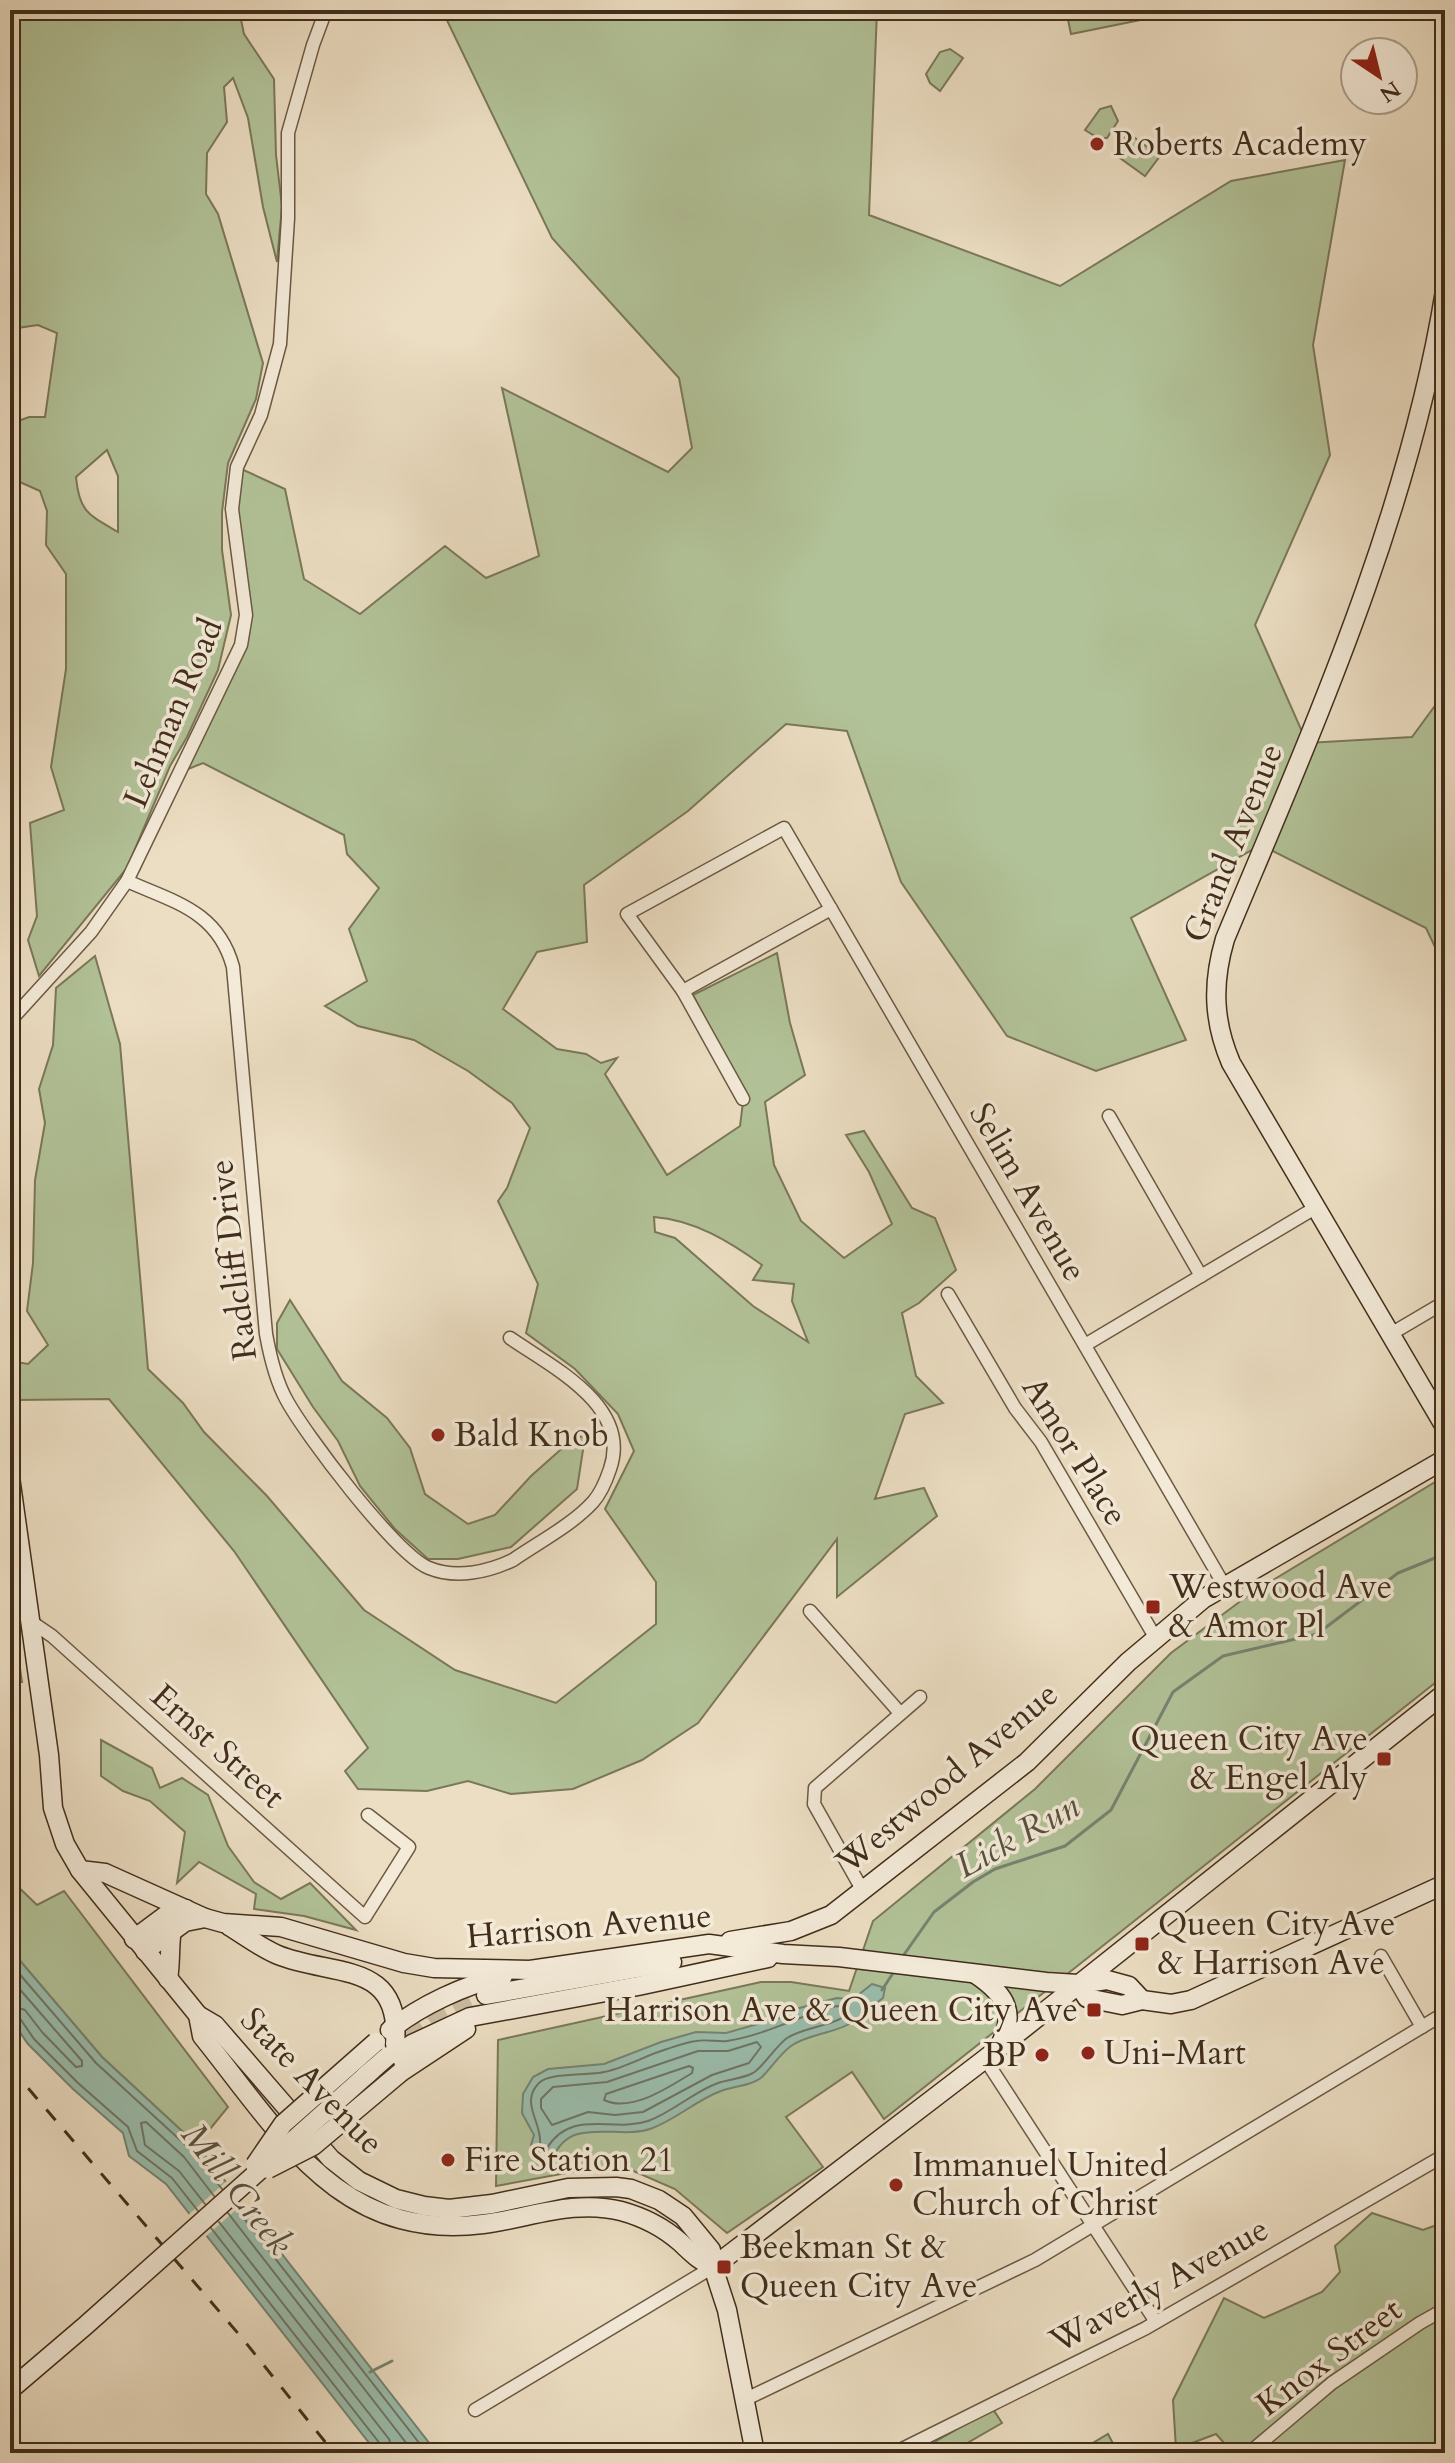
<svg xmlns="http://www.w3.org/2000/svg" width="1455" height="2463" viewBox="0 0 1455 2463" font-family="Cardo,serif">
	<rect width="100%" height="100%" fill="#ecdec3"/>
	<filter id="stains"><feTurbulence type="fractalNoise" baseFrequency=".0025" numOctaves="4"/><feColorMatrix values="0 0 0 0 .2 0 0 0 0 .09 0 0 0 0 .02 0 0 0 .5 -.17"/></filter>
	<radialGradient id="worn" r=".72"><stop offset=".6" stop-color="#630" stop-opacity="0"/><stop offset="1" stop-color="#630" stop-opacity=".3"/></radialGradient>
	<!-- green -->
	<g fill="#b2c298" stroke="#7a7859" stroke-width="2" fill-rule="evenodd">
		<path d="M 10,10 L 239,10 L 244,34 L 274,79 L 276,155 L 282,206 L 277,262 L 263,207 L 248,118 L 233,78 L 224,87 L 227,122 L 207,153 L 206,194 L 218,214 L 263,363 L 256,399 L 228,463 L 222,512 L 222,550 L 231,615 L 218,670 L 187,737 L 170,766 L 127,868 L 39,976 L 28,940 L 37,916 L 30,823 L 64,810 L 51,767 L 66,669 L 66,574 L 46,545 L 47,511 L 40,491 L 13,479 L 10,468 L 10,424 L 29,417 L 45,417 L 57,333 L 38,325 L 10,329 L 10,174 L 14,172 L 15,136 L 10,127 ZM 107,450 L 118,476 L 118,532 C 89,515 79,512 76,477 Z"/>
		<path d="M 442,10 L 877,10 L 869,215 L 1060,286 L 1231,181 L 1345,160 L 1313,345 L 1330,455 L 1255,625 L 1307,743 L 1412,737 L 1445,692 L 1445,968 L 1426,928 L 1261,845 L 1131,918 L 1186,1040 L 1096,1071 L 1007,1036 L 901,882 L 847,731 L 786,724 L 688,811 L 584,885 L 587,942 L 537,952 L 503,1009 L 557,1049 L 586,1054 L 601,1063 L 617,1058 L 605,1074 L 667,1175 L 740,1126 L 744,1094 L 693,995 L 777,953 L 790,1023 L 805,1075 L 765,1102 L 774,1165 L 801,1221 L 844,1258 L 892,1224 L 869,1172 L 846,1135 L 864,1131 L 912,1208 L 935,1218 L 956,1270 L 919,1303 L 902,1313 L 916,1376 L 943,1403 L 905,1414 L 875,1499 L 924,1488 L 937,1516 L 837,1597 L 837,1539 L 698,1723 L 642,1760 L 573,1789 L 511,1794 L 468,1781 L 427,1791 L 358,1789 L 345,1771 L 368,1748 L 234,1551 L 109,1399 L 16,1400 L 10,1365 L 10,1361 L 28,1364 L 48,1345 L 27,1311 L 33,1263 L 35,1180 L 45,1123 L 39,1089 L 53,1045 L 56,988 L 95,956 L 120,1044 L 148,1369 L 183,1403 L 204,1432 L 267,1496 L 364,1610 L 455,1670 L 556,1703 L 656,1624 L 656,1582 L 605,1509 L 634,1451 L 618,1414 L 575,1369 L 526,1333 L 538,1284 L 498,1201 L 507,1188 L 530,1128 L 512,1103 L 468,1071 L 414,1040 L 358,1026 L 325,1006 L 367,981 L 349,929 L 379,888 L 347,854 L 344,835 L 203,763 L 181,772 L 245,630 L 236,549 L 237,467 L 285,489 L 304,579 L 360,614 L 445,546 L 486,578 L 539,556 L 502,388 L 668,472 L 692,448 L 679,378 L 552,238 ZM 654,1217 C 694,1220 729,1241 762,1265 L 753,1280 L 794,1284 L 792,1301 L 808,1342 L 753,1306 L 675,1238 L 655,1232 Z"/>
		<polygon points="1066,10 1190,10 1071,34"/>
		<polygon points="950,49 963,58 940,91 930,83 926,74 940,52"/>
		<polygon points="1111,106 1118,121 1107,138 1098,138 1085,130 1100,109"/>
		<polygon points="1128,133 1160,156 1145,176 1113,153"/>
		<polygon points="290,1300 342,1381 387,1418 410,1448 425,1494 468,1524 495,1515 531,1476 576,1436 585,1437 577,1489 511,1547 458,1559 428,1559 395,1529 360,1486 338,1441 313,1407 277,1349 277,1323"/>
		<polygon points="1445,1476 1445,1675 884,2119 852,2072 786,2117 823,2167 727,2233 675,2189 629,2169 617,2167 588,2169 496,2186 498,2040 761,1982 791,1982 849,1991 873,1921 1035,1789 1171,1653 1250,1594"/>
		<polygon points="10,1602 22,1682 10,1682"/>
		<polygon points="101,1740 152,1768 160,1788 182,1778 208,1795 228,1846 254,1882 281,1899 310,1883 356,1930 304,1916 254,1909 256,1894 199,1862 177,1883 185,1832 150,1801 123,1791 101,1776"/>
		<polygon points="10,1879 37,1905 64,1891 228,2107 197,2145 102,2057 10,1949"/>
		<polygon points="1372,2213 1423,2230 1445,2222 1445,2453 1233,2453 1216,2434 1176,2449 1173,2400 1224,2298 1264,2318 1322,2292 1340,2272 1335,2246"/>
		<polygon points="993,2409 1002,2423 964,2445 967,2453 915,2453"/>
		<polygon points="1108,2434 1118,2453 1076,2453"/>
	</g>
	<!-- water -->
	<g fill="#9abdad" stroke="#768372" stroke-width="2">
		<polygon points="10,1949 102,2057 197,2145 437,2453 377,2453 166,2184 129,2156 123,2133 73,2089 28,2044 10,2018"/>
		<path d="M 872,1984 L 885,1988 L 883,1998 C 872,2006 861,2017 849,2024 C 831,2034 808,2034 791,2046 C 779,2055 772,2067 762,2077 C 752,2086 733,2086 721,2091 C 696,2100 676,2120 650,2129 C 617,2140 568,2115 553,2159 L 534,2154 L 531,2145 L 534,2135 L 522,2113 L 523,2094 L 533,2077 L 548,2069 L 604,2064 L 661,2042 L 696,2032 L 726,2033 L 786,2016 L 792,2010 L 837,1998 L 847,1999 L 858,1995 Z"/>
	</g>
	<!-- pier -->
	<polygon fill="#ecdec3" points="229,2179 246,2201 204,2238 187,2216"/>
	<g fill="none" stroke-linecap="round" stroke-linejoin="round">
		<!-- shore -->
		<g stroke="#6e7564" stroke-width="2">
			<polyline points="10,1963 96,2063 191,2150 222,2189"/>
			<polyline points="10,1978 82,2061 82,2066 76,2067 42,2032 25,2010 10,2005"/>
			<path d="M 837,2006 L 848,2008 L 849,2013 C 833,2027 806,2026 787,2038 C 775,2047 763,2067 753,2073 C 742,2079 729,2079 718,2083 C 693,2092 673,2112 648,2121 C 612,2133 572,2108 547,2148 L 540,2145 C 543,2123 519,2103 539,2083 C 550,2072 587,2076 604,2072 C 625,2068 646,2055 667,2049 C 676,2046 687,2042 696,2041 C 706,2039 717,2042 727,2041 C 766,2035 800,2015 837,2006 Z"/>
			<polyline points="10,2015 19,2017 34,2039 78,2083 128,2127 137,2151 172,2178 198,2211"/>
			<polygon points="757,2042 761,2047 749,2063 712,2075 643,2112 615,2115 588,2112 552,2125 541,2108 541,2099 553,2087 607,2082 698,2051 728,2051"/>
			<path d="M 689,2066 L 693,2068 L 692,2073 C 669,2087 631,2113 604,2100 L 606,2094 Z"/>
			<polyline points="205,2204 179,2171 145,2145 141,2123 146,2122 184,2157 214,2196"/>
			<polyline points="235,2207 427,2453"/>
			<polyline points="228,2213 414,2453"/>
			<polyline points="219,2222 389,2439 393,2453"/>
			<polyline points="211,2228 381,2445 383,2453"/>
		</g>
		<!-- stream -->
		<g stroke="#768372" stroke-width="3">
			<polyline points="903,1956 934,1912 973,1882 995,1869 1065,1846 1111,1810 1173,1692 1223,1656 1317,1634 1398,1573 1445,1554"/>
			<polyline points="882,1990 895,1970"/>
			<polyline points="370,2372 392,2361"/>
		</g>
		<!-- secondary-tunnel -->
		<polyline stroke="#cabba1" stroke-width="18" stroke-dasharray="18 9" stroke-linecap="butt" points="410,2040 435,2021 486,1995"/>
		<defs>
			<g id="street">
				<path d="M 127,881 C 174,902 218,911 233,967 L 266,1334 C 270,1356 275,1379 286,1399 C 304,1433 396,1555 429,1568 C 456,1579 488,1572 513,1560 C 539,1542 572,1525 593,1502 C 601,1493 606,1481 610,1469 C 632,1406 552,1367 510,1338"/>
				<polyline points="683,991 831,909"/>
				<polyline points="10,1021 91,932 127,881 241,645 246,615 232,509 237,467 261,415 280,344 288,218 288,133 313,45 326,10"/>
				<polyline points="743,1099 683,991 627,914 784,828 1224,1585"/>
				<polyline points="1109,1116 1201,1276"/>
				<polyline points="948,1294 1015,1408 1041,1442 1155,1637"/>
				<polyline points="1389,1335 1445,1302"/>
				<polyline points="1085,1345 1315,1208"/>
				<polyline points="810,1611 900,1713"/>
				<polyline points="30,1621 52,1636 365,1917 409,1847 368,1815"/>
				<polyline points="863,1891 814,1804 815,1788 920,1697"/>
				<polyline points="1381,1956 1422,2027"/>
				<polyline points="985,2059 1156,2322"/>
				<polyline points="746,2399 1035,2260 1445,2013"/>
				<polyline points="475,2410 713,2267"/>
				<polyline points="894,2453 1146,2328 1445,2155"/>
				<polyline points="1249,2453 1332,2383 1420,2323 1445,2309"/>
			</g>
			<g id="secondary">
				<path d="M 1445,291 C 1408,518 1313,728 1225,939 C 1212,983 1213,1021 1231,1063 L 1445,1427"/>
				<polyline points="10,1477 49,1755 53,1808 65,1844 80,1870 198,2015 215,2025 331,2159 359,2181 396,2199 424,2206 449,2209 492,2204 568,2188 616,2187 631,2189 659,2200 683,2216 711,2250 713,2267 727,2310 755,2453"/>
				<polyline points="80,1870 105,1873 205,1918 223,1923 281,1927 404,1963 434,1968 530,1970 709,1944 783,1954 839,1957 1046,1982 1078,1984 1107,1980 1129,1986 1142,2000"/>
				<path d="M 229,1926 C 244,1935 261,1948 278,1955 C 333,1977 402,1960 395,2044"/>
				<polyline points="134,1939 173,1910 186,1909"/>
				<polyline points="730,1941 791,1931 831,1915 1027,1762 1128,1662 1203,1599 1445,1459"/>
				<polyline points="145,1951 185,1922 205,1918"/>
				<path d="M 977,1975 C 1006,1995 1017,2013 999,2047"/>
				<path d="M 168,1979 C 171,1962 169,1946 172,1929"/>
				<polyline points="1078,1984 1087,1998 1122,2005 1142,2000 1171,2004 1191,2000 1445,1884"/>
				<polyline points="486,1995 672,1962"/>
				<path d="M 198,2015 L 202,2036 C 280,2133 340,2242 483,2224 C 530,2218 574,2199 621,2211 C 643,2217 663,2227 680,2242 C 691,2252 699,2261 713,2267"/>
				<path d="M 390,2030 C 421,2005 465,1985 503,1976"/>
				<polyline points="377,2067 412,2044 470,2017 638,1986 768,1958"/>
				<polyline points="401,2072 466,2029"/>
				<polyline points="713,2267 985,2059 1445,1693"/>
			</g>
		</defs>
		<!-- street casing -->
		<use href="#street" stroke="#6c5944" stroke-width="15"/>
		<!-- secondary casing -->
		<use href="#secondary" stroke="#412d1a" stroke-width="21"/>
		<!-- street -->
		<use href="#street" stroke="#f3ead8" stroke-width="12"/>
		<!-- secondary -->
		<use href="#secondary" stroke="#f3ead8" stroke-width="18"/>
		<!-- rail -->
		<polyline stroke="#412d1a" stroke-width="3" stroke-dasharray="14 14" stroke-linecap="butt" points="10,2067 242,2338 334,2453"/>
		<defs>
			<g id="secondary-bridge">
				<polyline points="364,2077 388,2056"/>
				<polyline points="255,2165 283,2124 376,2042"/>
				<polyline points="268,2169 313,2146 401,2072"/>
				<polyline points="10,2390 85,2326 372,2070"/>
			</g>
		</defs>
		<!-- secondary-bridge casing -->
		<use href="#secondary-bridge" stroke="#412d1a" stroke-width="21" stroke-linecap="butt"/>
		<!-- secondary-bridge -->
		<use href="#secondary-bridge" stroke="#f3ead8" stroke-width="18"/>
	</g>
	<!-- markers -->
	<g fill="#8f2418" stroke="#f3ead8" stroke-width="3">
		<circle cx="1097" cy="144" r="8"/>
		<circle cx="438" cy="1435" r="8"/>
		<rect x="1145" y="1599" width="16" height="16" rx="4"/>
		<rect x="1376" y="1751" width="16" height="16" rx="4"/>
		<rect x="1134" y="1936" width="16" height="16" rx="4"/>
		<rect x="1086" y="2002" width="16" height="16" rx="4"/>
		<circle cx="1088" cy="2053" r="8"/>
		<circle cx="1042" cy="2055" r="8"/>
		<circle cx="448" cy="2160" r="8"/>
		<circle cx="896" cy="2185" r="8"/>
		<rect x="716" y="2259" width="16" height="16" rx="4"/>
	</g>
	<g text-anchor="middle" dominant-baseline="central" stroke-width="7" stroke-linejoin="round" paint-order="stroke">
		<!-- poi labels -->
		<g font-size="34" fill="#412d1a" stroke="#f3ead8" text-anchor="start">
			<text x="1113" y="144">Roberts Academy</text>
			<text x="454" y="1435">Bald Knob</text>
			<text x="1169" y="1587">Westwood Ave<tspan x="1169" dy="39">&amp; Amor Pl</tspan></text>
			<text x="1368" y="1739" text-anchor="end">Queen City Ave<tspan x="1368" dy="39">&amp; Engel Aly</tspan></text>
			<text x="1158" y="1924">Queen City Ave<tspan x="1158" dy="39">&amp; Harrison Ave</tspan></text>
			<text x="1078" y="2010" text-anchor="end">Harrison Ave &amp; Queen City Ave</text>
			<text x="1104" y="2053">Uni-Mart</text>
			<text x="1026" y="2055" text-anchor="end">BP</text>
			<text x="464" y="2160">Fire Station 21</text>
			<text x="912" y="2165">Immanuel United<tspan x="912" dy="39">Church of Christ</tspan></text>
			<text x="740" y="2247">Beekman St &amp;<tspan x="740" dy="39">Queen City Ave</tspan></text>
		</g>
		<!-- street labels -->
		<g font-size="34" fill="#412d1a" stroke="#f3ead8">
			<text transform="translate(173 713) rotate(-67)">Lehman Road</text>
			<text transform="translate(1233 843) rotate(-68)">Grand Avenue</text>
			<text transform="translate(1028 1192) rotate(60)">Selim Avenue</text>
			<text transform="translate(233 1260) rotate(-97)">Radcliff Drive</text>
			<text transform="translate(1075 1451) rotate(58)">Amor Place</text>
			<text transform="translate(218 1746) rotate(42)">Ernst Street</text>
			<text transform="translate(947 1778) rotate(-40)">Westwood Avenue</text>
			<text transform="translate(589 1926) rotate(-5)">Harrison Avenue</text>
			<text transform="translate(312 2081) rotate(46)">State Avenue</text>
			<text transform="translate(1159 2285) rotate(-29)">Waverly Avenue</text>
			<text transform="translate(1329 2357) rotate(-37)">Knox Street</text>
		</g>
		<!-- water labels -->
		<g font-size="36" font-style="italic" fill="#57513f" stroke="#f3ead8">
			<text transform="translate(1017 1836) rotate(-29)">Lick Run</text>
			<text transform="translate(237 2189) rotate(52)">Mill Creek</text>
		</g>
	</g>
	<!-- margin -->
	<rect width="1455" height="2463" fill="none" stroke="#ecdec3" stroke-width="40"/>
	<rect x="12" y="12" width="1431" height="2439" fill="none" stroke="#412d1a" stroke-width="4"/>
	<rect x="20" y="20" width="1415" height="2423" fill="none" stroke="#412d1a" stroke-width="2"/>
	<!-- north arrow -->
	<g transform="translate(1379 76) rotate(145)"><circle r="38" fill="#f3ead8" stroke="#ac9e8c" stroke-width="2"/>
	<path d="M0-6L14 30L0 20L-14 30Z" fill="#8f2418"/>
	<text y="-12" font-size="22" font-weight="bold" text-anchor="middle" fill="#412d1a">N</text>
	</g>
	<rect width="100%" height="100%" filter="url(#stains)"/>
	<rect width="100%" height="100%" fill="url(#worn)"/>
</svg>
